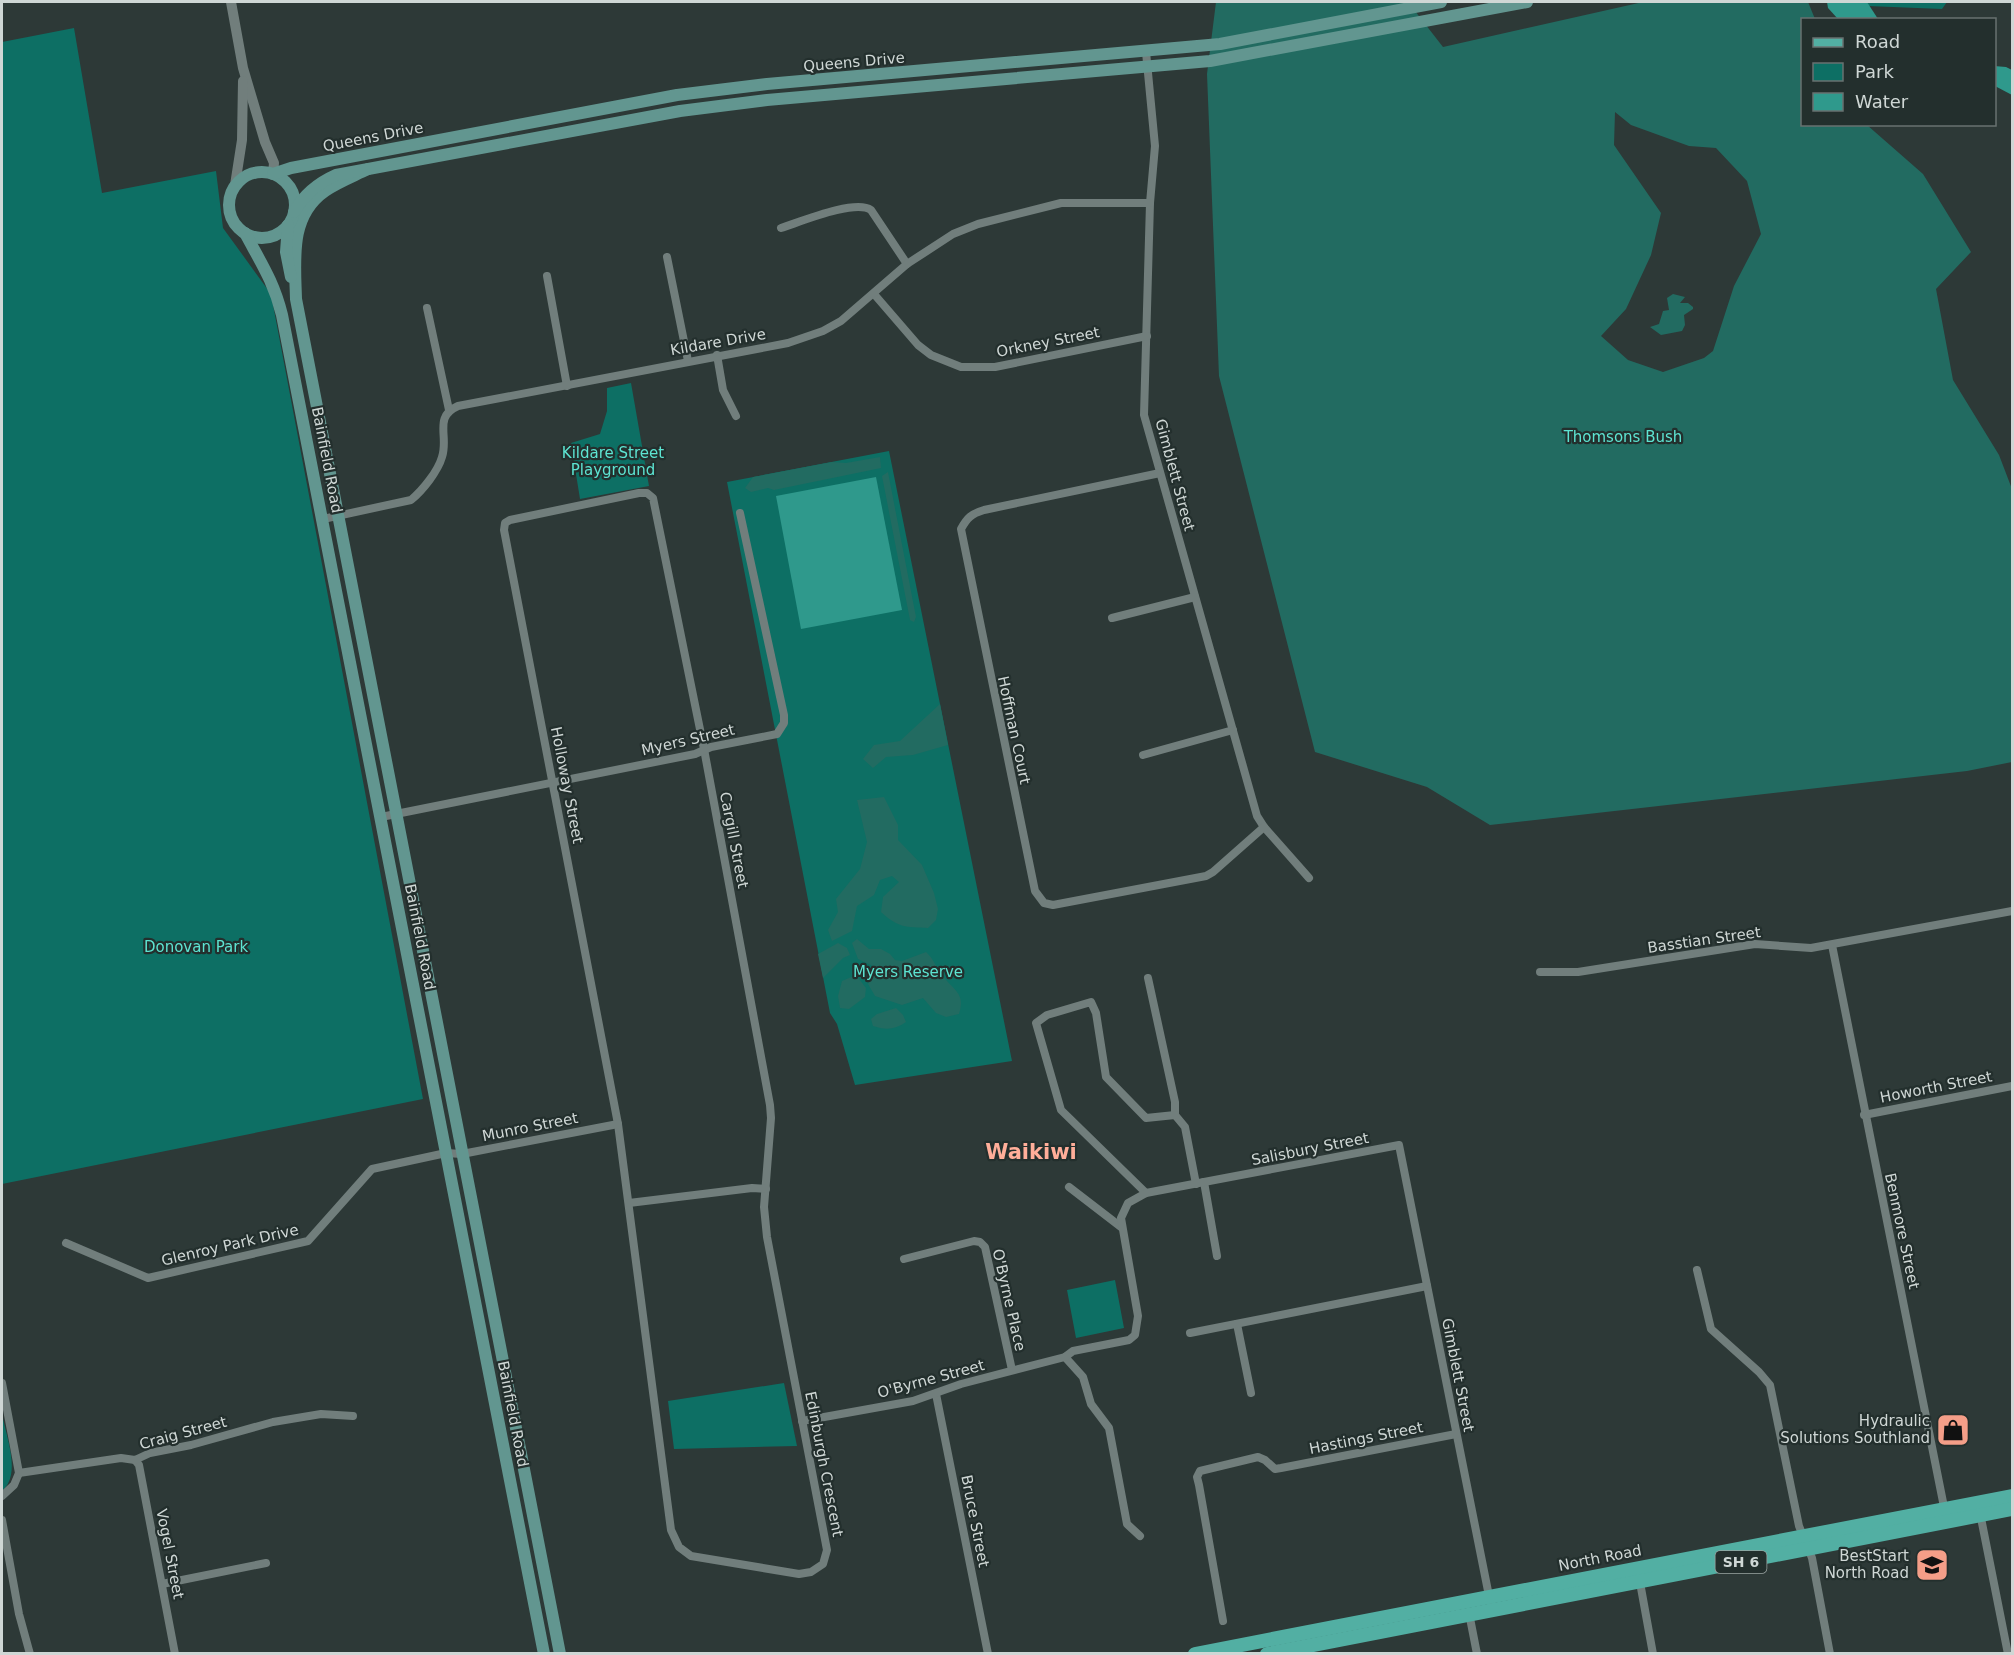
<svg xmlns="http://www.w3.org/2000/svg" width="2014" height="1655" viewBox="0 0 2014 1655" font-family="'DejaVu Sans',sans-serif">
	<rect width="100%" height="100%" fill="#2d3937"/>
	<!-- green -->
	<g fill="#0d6f64">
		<polygon points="1867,2 1947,2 1942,9 1868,6"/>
		<polygon points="74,28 102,193 216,171 223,228 271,294 423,1099 2,1184 2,42"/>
		<polygon points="631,383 649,486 580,499 571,443 600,434 607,411 607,388"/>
		<polygon points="889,451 1012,1061 855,1085 837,1024 830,1013 727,482"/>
		<polygon points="1115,1280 1124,1328 1076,1338 1067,1290"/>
		<polygon points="784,1383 797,1446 674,1449 668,1401"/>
		<path d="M 2,1414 C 6,1436 22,1475 2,1491 Z"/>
	</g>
	<!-- forest -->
	<g fill="#226b61" fill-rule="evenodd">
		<path d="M 1216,2 L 1408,2 L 1443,47 L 1643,2 L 1808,2 L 1815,19 L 1802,20 L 1802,124 L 1867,125 L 1923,174 L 1971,252 L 1936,289 L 1953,380 L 1999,455 L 2012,489 L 2012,762 L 1967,771 L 1490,825 L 1427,787 L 1315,752 L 1219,376 L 1207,74 ZM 1615,112 L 1631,125 L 1689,146 L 1716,148 L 1747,181 L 1761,234 L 1734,286 L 1713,351 L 1704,358 L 1663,372 L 1628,360 L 1601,336 L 1626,309 L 1651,255 L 1661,213 L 1614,145 Z"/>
		<polygon points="1673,294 1685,297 1680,303 1688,303 1693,307 1693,309 1684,315 1685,325 1682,331 1661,335 1650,327 1659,324 1663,311 1669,310 1667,298"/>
		<polygon points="880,457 881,468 774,490 768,488 751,492 745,488 753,477 832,462 846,463"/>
		<polygon points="888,472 916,617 914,622 910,620 882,476"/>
		<polygon points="940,704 948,745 913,755 886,757 873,768 863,759 874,745 900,741"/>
		<path d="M 884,797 L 898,825 L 898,840 L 922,865 L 934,893 L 938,909 L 936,920 L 928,928 C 906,927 898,928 881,912 L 883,897 L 899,882 L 892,876 L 880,880 L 874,895 L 857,906 L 852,931 L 832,941 L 828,930 L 838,912 L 836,899 L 860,869 L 867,842 L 857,800 Z"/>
		<path d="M 857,939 L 869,949 L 881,949 L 890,954 L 895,960 L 902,961 L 926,952 C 934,959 936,968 943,976 C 953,990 966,993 959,1014 L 946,1017 L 936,1013 L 923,998 L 902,1005 L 875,996 L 868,984 L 875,967 L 858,959 L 852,943 Z"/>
		<polygon points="838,943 847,948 850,955 843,958 823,978 818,954"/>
		<polygon points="856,975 866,988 865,997 849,1009 840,1008 838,996 842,981"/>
		<path d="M 896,1008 L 903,1015 L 906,1022 C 895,1030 885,1030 873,1026 L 871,1019 L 877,1014 Z"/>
	</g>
	<!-- water -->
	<g fill="#2f998c">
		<polygon points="1827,2 1867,2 1878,19 1838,19 1828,8"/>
		<polygon points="1994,66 2006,67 2012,70 2012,95 1995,86"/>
		<polygon points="876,477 902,610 801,629 776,496"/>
	</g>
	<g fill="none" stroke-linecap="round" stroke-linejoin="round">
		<!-- minor -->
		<g stroke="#717e7c" stroke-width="8">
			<polyline points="1146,52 1155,146 1150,203 1144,415 1257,816 1264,827 1309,878"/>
			<path d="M 781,228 C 800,222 855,199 871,210 L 907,264"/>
			<polyline points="667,257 688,361"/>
			<polyline points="547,276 567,386"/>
			<polyline points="874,294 918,345 931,355 961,367 995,367 1147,336"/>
			<polyline points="427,308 449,410"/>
			<polyline points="717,355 723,390 736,416"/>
			<path d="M 1160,473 L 984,510 C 971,514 967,518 961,529 L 1035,891 L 1044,903 L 1053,905 L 1206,876 L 1213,872 L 1264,827"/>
			<polygon points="639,493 647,493 653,498 704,749 770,1105 771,1118 764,1207 767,1237 827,1550 823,1564 811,1572 799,1574 691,1556 679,1547 671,1530 618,1124 504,530 505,523 510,520"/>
			<path d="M 323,519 L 411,500 C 423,490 438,471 442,457 C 449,436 433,417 458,406 L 788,343 L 823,331 L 841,321 L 907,264 L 953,234 L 978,224 L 1061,203 L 1150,203"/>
			<polyline points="1112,618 1195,597"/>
			<polyline points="1143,755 1233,730"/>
			<polyline points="381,817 695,754 711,747 777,734 784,723 784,715 740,513"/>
			<polyline points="1832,945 1945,1512"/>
			<polyline points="1540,972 1578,972 1755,944 1811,948 2012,911"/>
			<polyline points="1148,978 1175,1102 1175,1115 1185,1127 1196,1184"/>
			<polyline points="1864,1115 2012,1086"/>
			<polyline points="1204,1182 1217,1256"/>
			<polyline points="1069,1187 1121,1227"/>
			<polyline points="1146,1193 1061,1110 1036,1023 1047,1015 1091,1002 1096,1013 1106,1077 1146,1118 1175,1115"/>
			<polyline points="629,1203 752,1188 766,1189"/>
			<polyline points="66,1243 148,1278 308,1241 372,1169 446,1153 462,1154 618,1124"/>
			<polyline points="904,1259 974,1241 980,1242 985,1247 1012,1370"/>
			<polyline points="1697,1270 1711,1329 1759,1372 1770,1385 1799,1526 1812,1558 1830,1654"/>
			<polyline points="1237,1324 1251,1393"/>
			<polyline points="1190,1333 1427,1286"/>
			<polyline points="1065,1357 1083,1377 1091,1404 1109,1428 1127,1524 1140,1536"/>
			<polyline points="2,1383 19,1473 14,1485 2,1496"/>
			<polyline points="936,1394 988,1654"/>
			<polyline points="802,1421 913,1401 961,1384 1065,1357 1073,1351 1129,1340 1135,1335 1138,1316 1121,1218 1128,1203 1146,1193 1399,1145 1490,1601"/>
			<polyline points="135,1460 139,1465 175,1654"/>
			<polyline points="19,1473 121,1458 135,1460 150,1453 191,1445 273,1422 321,1414 353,1416"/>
			<polyline points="1980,1513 2008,1654"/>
			<polyline points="2,1520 19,1614 30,1654"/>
			<polyline points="1639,1577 1653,1654"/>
			<polyline points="162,1584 266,1563"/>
			<polyline points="1469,1613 1477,1654"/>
			<polyline points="1223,1621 1199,1485 1197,1477 1200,1471 1258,1457 1265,1460 1275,1469 1281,1468 1456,1434"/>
		</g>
		<!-- tertiary -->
		<g stroke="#717e7c" stroke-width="10">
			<polyline points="231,2 243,68 265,142 274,163 273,174"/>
			<polyline points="235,185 242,140 243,81"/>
		</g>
		<!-- secondary -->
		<g stroke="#629690" stroke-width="12">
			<path d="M 368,169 C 354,176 338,182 325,191 C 289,216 295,260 296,299 L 560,1654"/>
			<circle cx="262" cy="205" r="33"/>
			<polyline points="273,174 291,168 677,95 767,84 1220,44 1441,2"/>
			<path d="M 294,212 C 304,194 318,183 336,175 L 680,111 L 767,100 L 1210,61 L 1527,2"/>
			<polyline points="288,225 286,252 291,277"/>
			<path d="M 245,233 C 261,263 274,282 282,315 L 544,1654"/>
		</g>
		<!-- primary -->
		<g stroke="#52afa3" stroke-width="14">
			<polyline points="1195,1654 2012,1496"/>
			<polyline points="1267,1654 2012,1509"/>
		</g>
	</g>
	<!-- icons -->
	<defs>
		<symbol id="shop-square" viewBox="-11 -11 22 22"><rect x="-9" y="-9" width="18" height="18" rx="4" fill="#f49e88" stroke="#232f2d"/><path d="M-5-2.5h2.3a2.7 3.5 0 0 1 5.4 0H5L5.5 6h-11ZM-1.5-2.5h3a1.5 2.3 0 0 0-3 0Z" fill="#111"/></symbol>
		<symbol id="school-square" viewBox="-11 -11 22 22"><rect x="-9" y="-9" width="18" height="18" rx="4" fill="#f49e88" stroke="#232f2d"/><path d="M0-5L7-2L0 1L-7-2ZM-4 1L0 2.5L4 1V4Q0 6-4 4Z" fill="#111"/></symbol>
	</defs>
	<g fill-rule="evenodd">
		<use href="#shop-square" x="1934" y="1411" width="38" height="38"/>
		<use href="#school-square" x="1913" y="1546" width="38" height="38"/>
	</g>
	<g text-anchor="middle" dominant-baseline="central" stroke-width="4.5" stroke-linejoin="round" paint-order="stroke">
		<!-- shield labels -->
		<rect fill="#232f2d" stroke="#9ba5a3" stroke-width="1.5" x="1715.5" y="1551" width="51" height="22" rx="4.5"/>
		<g font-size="14" font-weight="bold" fill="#cfd7d5">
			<text x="1741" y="1562">SH 6</text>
		</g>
		<!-- street labels -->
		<g font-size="15" fill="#cfd7d5" stroke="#232f2d">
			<text transform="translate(854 62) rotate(-5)">Queens Drive</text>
			<text transform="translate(373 137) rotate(-11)">Queens Drive</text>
			<text transform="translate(718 342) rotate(-10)">Kildare Drive</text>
			<text transform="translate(1048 342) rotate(-11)">Orkney Street</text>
			<text transform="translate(327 460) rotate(79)">Bainfield Road</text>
			<text transform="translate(1175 475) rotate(75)">Gimblett Street</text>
			<text transform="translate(1014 730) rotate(78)">Hoffman Court</text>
			<text transform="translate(688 740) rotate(-13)">Myers Street</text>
			<text transform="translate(567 785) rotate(79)">Holloway Street</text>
			<text transform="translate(734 840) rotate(79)">Cargill Street</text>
			<text transform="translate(420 937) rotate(79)">Bainfield Road</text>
			<text transform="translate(1704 940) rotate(-8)">Basstian Street</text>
			<text transform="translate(1936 1087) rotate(-11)">Howorth Street</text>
			<text transform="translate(530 1127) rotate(-11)">Munro Street</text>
			<text transform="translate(1310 1149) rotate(-11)">Salisbury Street</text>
			<text transform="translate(1902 1231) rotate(78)">Benmore Street</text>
			<text transform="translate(230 1245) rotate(-13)">Glenroy Park Drive</text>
			<text transform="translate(1009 1300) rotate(77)">O'Byrne Place</text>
			<text transform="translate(1458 1375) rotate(79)">Gimblett Street</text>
			<text transform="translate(931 1379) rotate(-15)">O'Byrne Street</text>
			<text transform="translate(513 1414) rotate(79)">Bainfield Road</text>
			<text transform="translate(183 1433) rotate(-15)">Craig Street</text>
			<text transform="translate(1366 1438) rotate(-11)">Hastings Street</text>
			<text transform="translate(824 1464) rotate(79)">Edinburgh Crescent</text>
			<text transform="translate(975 1521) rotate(79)">Bruce Street</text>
			<text transform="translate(170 1554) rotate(79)">Vogel Street</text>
			<text transform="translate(1600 1558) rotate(-11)">North Road</text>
		</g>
		<!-- park labels -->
		<g font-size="15" fill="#5de4d2" stroke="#232f2d">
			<text x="1623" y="437">Thomsons Bush</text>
			<text x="613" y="453">Kildare Street<tspan x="613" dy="17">Playground</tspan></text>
			<text x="196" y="947">Donovan Park</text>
			<text x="908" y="972">Myers Reserve</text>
		</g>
		<!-- poi labels -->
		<g font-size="15" fill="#cfd7d5" stroke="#232f2d" text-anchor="end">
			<text x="1930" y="1421">Hydraulic<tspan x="1930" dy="17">Solutions Southland</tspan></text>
			<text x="1909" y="1556">BestStart<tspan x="1909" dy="17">North Road</tspan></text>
		</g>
		<!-- district labels -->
		<g font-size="21" font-weight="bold" fill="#ffae99" stroke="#232f2d">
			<text x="1031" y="1152">Waikiwi</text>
		</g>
	</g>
	<!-- border -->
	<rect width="2014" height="1655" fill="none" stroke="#cfd7d5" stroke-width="6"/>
	<!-- legend -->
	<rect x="1801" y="18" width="195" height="108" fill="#232f2d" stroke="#687270" stroke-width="1.5"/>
	<rect x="1813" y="38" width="30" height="9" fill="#52afa3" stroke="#687270" stroke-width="1.5"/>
	<text x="1855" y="48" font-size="18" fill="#cfd7d5">Road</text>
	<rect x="1813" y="63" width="30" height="18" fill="#0d6f64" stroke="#687270" stroke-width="1.5"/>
	<text x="1855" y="78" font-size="18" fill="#cfd7d5">Park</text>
	<rect x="1813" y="93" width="30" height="18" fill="#2f998c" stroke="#687270" stroke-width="1.5"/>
	<text x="1855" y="108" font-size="18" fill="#cfd7d5">Water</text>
</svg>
